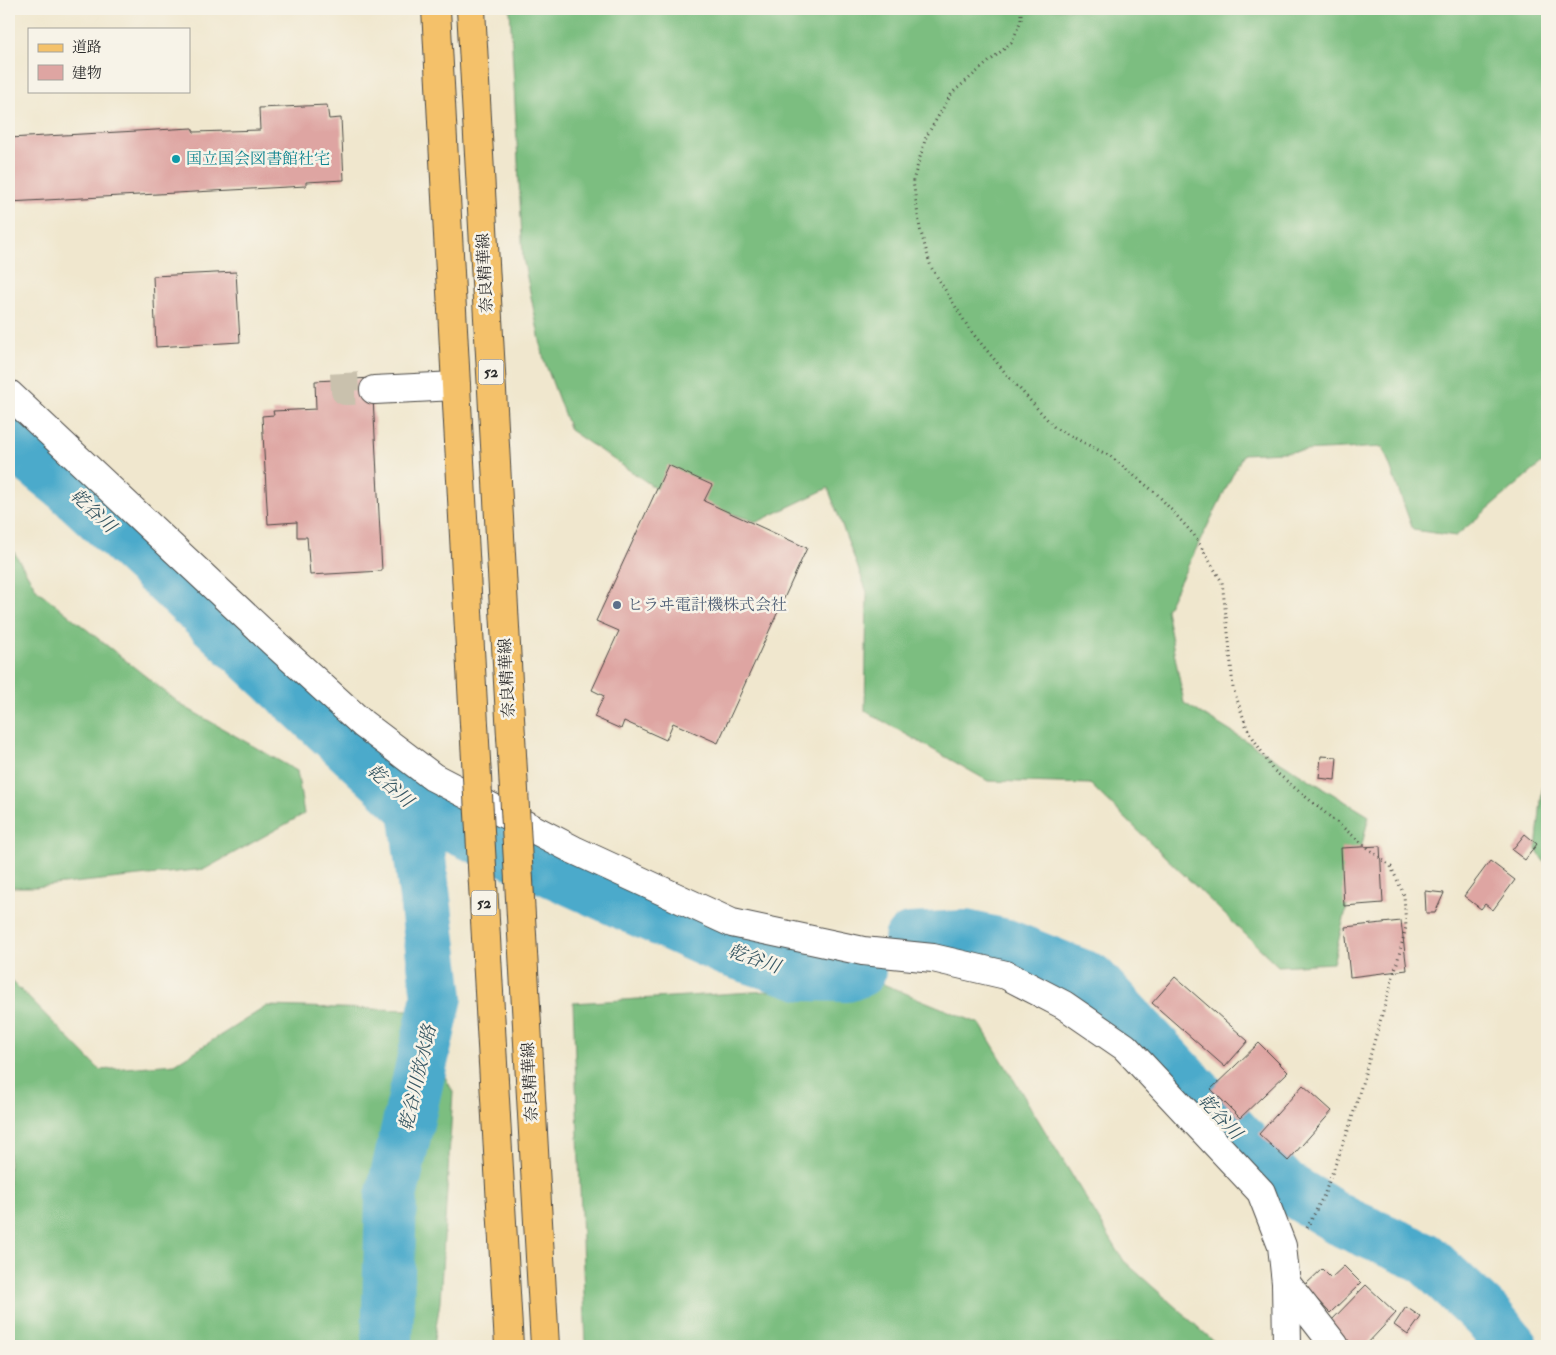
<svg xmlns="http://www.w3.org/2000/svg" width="1556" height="1355" viewBox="0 0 1556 1355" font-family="'IM FELL Double Pica','Noto Serif JP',serif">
	<rect width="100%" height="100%" fill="#f7f3e8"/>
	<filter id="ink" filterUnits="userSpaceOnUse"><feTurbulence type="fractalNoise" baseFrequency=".02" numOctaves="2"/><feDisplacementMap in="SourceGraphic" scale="10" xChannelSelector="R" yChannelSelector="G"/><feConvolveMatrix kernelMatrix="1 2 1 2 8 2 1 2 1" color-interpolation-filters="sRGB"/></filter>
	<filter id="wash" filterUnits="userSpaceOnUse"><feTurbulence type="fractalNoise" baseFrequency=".0096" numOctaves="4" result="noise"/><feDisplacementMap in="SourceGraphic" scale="20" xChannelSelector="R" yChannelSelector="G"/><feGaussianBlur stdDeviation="1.12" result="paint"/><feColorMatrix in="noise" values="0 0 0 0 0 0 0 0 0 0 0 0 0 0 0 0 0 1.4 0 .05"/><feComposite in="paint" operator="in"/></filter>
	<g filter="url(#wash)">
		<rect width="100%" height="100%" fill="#f0e7ce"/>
		<!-- forest -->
		<g fill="#7bbe80" stroke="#537456">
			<polygon points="510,9 1547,9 1547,459 1456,536 1413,530 1383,447 1243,454 1166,610 1184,703 1369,816 1333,963 1278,966 1090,784 988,781 865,711 867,592 828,488 757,522 657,489 570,430 544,360 523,258"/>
			<polygon points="9,544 37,590 183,706 297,771 304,814 205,869 35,887 9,887"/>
			<polygon points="1547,741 1547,866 1536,850"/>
			<polygon points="9,978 100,1070 175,1064 267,1006 410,1010 453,1092 440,1302 433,1346 9,1346"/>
			<polygon points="883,984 980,1024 1124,1261 1219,1346 586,1346 573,1003"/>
		</g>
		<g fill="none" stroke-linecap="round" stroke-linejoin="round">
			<!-- river -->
			<g stroke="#4caacb" stroke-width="52">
				<polyline points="9,441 68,488 414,809 728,951 804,975 847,976 860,971"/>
				<polyline points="910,939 965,936 1006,945 1091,979 1284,1186 1346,1223 1424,1257 1487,1316 1512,1346"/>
				<polyline points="387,1346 391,1197 437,997 414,809"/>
			</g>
		</g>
		<g id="blocks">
			<!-- building -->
			<g fill="#dea5a2">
				<polygon points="327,105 329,119 341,118 344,180 306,182 306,186 9,202 9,138 192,128 194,132 260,130 259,108"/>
				<polygon points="236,272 240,342 156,347 153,276"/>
				<polygon points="372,378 382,571 310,575 307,537 297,537 297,522 268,524 262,416 274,415 273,411 316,409 315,381"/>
				<polygon points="668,465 712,485 704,501 807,548 718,743 673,723 666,740 624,721 621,729 594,717 604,696 592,690 619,631 596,621"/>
				<polygon points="1321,756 1337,757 1335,780 1319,778"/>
				<polygon points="1525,834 1537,844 1525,860 1512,850"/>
				<polygon points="1380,846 1383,903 1344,906 1341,848"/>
				<polygon points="1490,861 1515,880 1493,910 1485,904 1481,909 1464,896"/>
				<polygon points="1425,891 1444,893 1435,913 1426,913"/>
				<polygon points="1401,921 1407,970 1350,977 1345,927"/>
				<polygon points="1175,977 1248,1041 1225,1067 1152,1003"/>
				<polygon points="1259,1043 1288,1072 1240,1118 1211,1089"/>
				<polygon points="1303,1085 1332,1111 1288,1161 1259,1134"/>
				<polygon points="1344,1266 1361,1283 1330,1313 1304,1286 1322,1269 1331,1278"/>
				<polygon points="1366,1285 1396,1313 1365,1346 1351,1346 1328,1324"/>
				<polygon points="1406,1307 1421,1317 1408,1335 1394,1325"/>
			</g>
		</g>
	</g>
	<g filter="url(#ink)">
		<use href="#blocks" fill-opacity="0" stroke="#494743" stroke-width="1"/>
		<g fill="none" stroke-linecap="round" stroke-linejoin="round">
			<!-- minor-tunnel -->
			<polyline stroke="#c9c1ad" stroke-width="28" stroke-dasharray="28 14" stroke-linecap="butt" points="344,373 345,391 374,390"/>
			<defs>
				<g id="minor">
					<polyline points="374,390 456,386"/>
					<polyline points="9,394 272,641 363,724 433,777 574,850 732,923 863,951 933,958 1006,975 1064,1005 1125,1047 1261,1192 1282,1246 1286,1283 1287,1346"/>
					<polyline points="1286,1283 1335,1346"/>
				</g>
				<g id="major">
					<polyline points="436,9 474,724"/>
					<polyline points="471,9 511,736"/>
					<polyline points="530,1079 545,1346"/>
					<polyline points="494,1081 509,1346"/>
				</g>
			</defs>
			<!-- minor casing -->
			<use href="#minor" stroke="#494743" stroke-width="30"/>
			<!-- major casing -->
			<use href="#major" stroke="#494743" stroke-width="30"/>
			<!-- path -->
			<polyline stroke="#494743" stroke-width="3" stroke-dasharray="1 4" stroke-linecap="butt" points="1021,9 1021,20 1012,42 952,93 926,137 913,181 920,229 931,267 970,330 1008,376 1055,428 1110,456 1157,494 1194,535 1222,582 1229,641 1233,688 1247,728 1272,769 1391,867 1404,895 1406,927 1397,963 1350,1125 1324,1195 1307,1228"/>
			<!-- minor -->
			<use href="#minor" stroke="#fff" stroke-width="28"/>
			<!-- major -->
			<use href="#major" stroke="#f4c16a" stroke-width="28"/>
			<defs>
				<g id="major-bridge">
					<polyline points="474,724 494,1081"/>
					<polyline points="511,736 530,1079"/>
				</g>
			</defs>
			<!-- major-bridge casing -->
			<use href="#major-bridge" stroke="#494743" stroke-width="30" stroke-linecap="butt"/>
			<!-- major-bridge -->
			<use href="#major-bridge" stroke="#f4c16a" stroke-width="28"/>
		</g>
	</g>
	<!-- markers -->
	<circle fill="#0f9aa8" stroke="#f7f3e8" stroke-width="2" cx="176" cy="159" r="5"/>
	<circle fill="#5c6f8a" stroke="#f7f3e8" stroke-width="2" cx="617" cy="605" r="5"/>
	<g text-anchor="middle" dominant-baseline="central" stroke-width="5" stroke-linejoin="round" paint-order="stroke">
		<!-- shield labels -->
		<g fill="#f7f3e8" stroke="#686764" stroke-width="1">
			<rect x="478.5" y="359.5" width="25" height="25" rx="4"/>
			<rect x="471.5" y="890.5" width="25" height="25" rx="4"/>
		</g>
		<g font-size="15" font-weight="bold" fill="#2b2b2b">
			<text x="491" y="372">52</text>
			<text x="484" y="903">52</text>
		</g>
		<!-- culture labels -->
		<g font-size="16" fill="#0d838f" stroke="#f7f3e8" text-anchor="start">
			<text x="186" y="159">国立国会図書館社宅</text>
		</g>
		<!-- street labels -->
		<g font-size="16" fill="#2b2b2b" stroke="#f7f3e8">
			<text transform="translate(485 273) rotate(-93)">奈良精華線</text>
			<text transform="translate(507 678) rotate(-93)">奈良精華線</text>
			<text transform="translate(530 1082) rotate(-93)">奈良精華線</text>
		</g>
		<!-- service labels -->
		<g font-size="16" fill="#4e5e75" stroke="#f7f3e8" text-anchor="start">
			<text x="627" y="605">ヒラヰ電計機株式会社</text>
		</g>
		<!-- water labels -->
		<g font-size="18" font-style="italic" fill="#375763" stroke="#f7f3e8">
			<text transform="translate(93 511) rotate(43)">乾谷川</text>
			<text transform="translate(390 786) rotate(42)">乾谷川</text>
			<text transform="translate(754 959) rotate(19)">乾谷川</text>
			<text transform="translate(418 1078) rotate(-77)">乾谷川放水路</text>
			<text transform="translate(1220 1117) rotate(47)">乾谷川</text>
		</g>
	</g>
	<!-- margin -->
	<rect width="1556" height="1355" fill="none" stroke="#f7f3e8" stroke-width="30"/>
	<!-- legend -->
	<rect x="28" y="28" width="162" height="65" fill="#f7f3e8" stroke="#a5a39c"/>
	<rect x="38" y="44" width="25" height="8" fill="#f4c16a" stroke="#a5a39c"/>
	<text x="72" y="52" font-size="15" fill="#2b2b2b">道路</text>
	<rect x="38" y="65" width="25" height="15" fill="#dea5a2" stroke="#a5a39c"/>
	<text x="72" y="78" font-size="15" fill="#2b2b2b">建物</text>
</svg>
